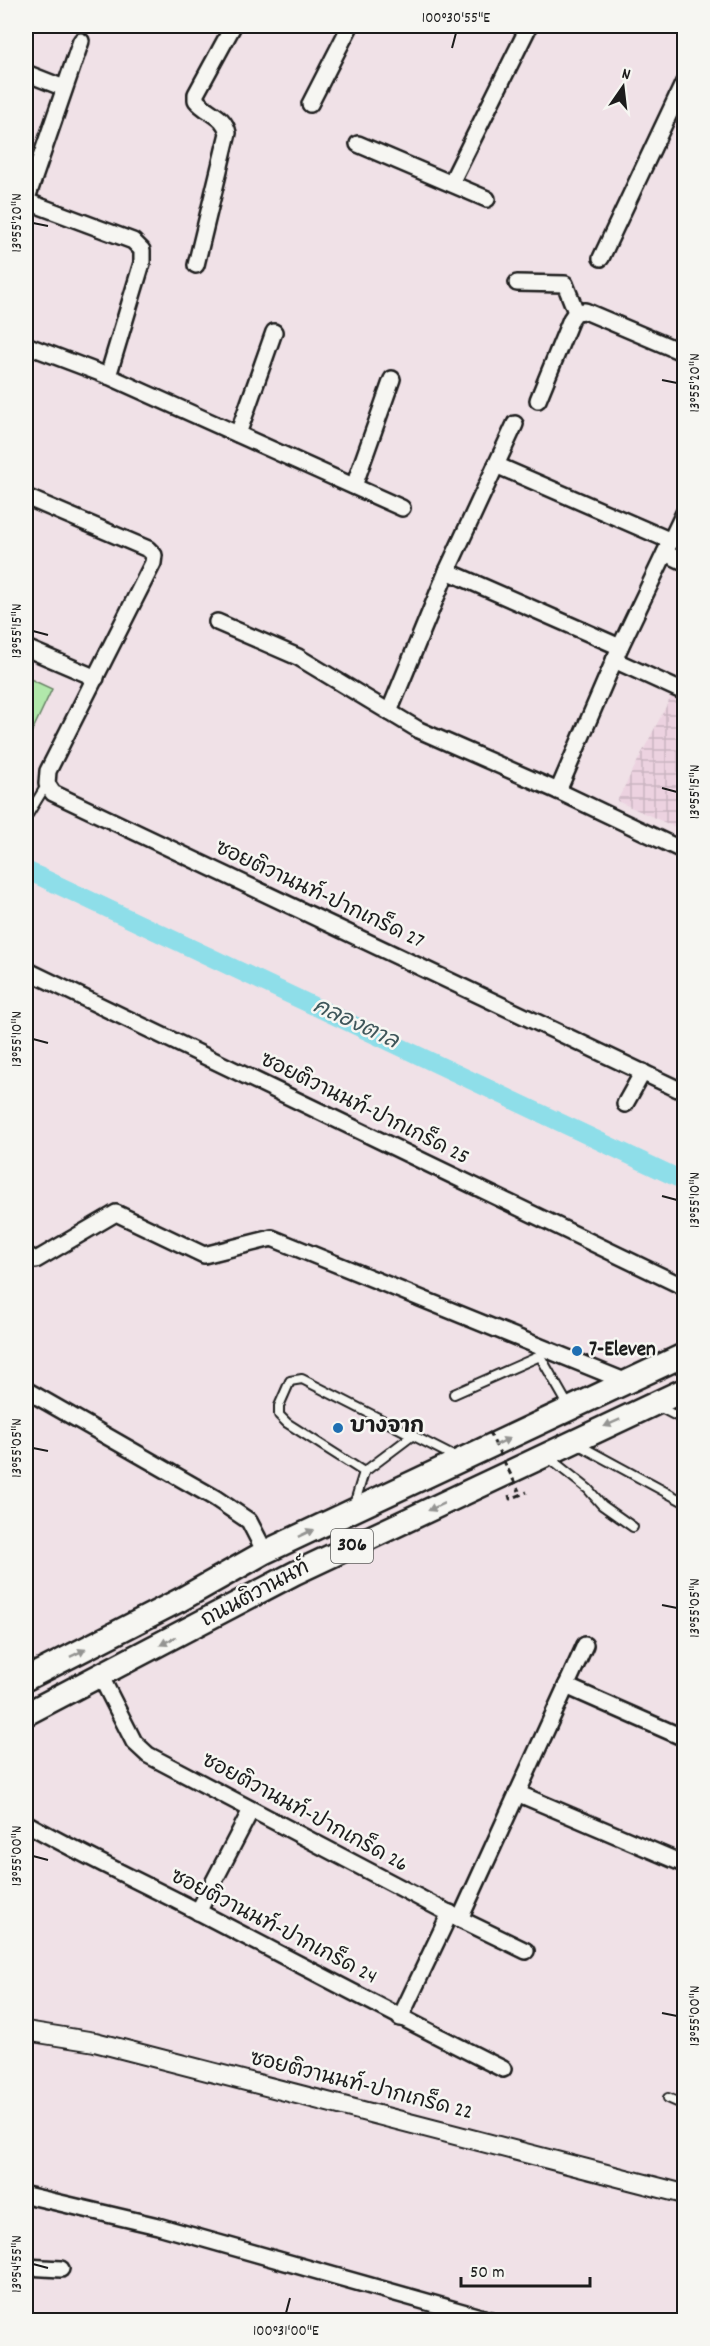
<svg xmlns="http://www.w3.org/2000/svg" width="710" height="2346" viewBox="0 0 710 2346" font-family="Dekko,'Playpen Sans Thai',sans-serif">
	<defs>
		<pattern id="industrial-grid" width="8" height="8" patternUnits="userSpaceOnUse" patternTransform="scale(1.5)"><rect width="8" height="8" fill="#ecd2e0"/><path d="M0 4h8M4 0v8" fill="none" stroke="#cab4c0"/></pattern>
	</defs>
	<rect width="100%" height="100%" fill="#f0e1e7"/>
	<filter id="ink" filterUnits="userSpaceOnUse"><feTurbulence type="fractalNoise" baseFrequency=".0167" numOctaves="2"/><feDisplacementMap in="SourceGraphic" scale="12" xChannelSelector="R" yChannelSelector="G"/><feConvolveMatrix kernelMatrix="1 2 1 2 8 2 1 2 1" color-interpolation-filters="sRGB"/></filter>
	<g filter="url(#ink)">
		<!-- industrial -->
		<polygon fill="url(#industrial-grid)" points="673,693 684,698 684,831 617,801"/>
		<!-- pitch -->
		<polygon fill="#b1e8ab" stroke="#668264" stroke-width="1.5" points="26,677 52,689 26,744"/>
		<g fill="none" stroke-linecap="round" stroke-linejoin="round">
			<!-- canal -->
			<polyline stroke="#8edee9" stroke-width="18" points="26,870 684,1181"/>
			<defs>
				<g id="service">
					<polyline points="26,818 47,784"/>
					<polyline points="454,1394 540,1356 568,1405"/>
					<polyline points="659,1407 684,1420"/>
					<polyline points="579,1445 684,1502"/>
					<polyline points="549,1458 588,1489 602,1505 633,1527"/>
					<polyline points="364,1472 413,1435"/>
					<polyline points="354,1505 364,1472 287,1423 279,1415 279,1406 290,1381 302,1379 455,1457"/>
					<polyline points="668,2098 684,2105"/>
				</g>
				<g id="minor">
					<polyline points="26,73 64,88"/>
					<polyline points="310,104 350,26"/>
					<polyline points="358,144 487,199"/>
					<polyline points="451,183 529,26"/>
					<polyline points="26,201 133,241 142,250 142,263 108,376"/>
					<polyline points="26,201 81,41"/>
					<polyline points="601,258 684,82"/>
					<path d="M 196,265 L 228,133 C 224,114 207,114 196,100 L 196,94 L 233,26"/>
					<polyline points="517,283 565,284 576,312"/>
					<polyline points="26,345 108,376 402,508"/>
					<polyline points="538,400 571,319 576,312 585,311 684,353"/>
					<polyline points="238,434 274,332"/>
					<polyline points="496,465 671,541"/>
					<polyline points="354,486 392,379"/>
					<polyline points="26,497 148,549 154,555 153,563 48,771 47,784 53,793 684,1092"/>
					<polyline points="665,553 684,562"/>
					<polyline points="447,571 620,647"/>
					<polyline points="217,622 298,657 419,730 558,791 684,851"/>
					<polyline points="26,648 96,678"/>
					<polyline points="614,660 684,692"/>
					<polyline points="389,712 447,571 515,424"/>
					<polyline points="558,791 620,647 684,513"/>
					<polyline points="26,970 684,1287"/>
					<polyline points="625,1104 643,1072"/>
					<polyline points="26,1255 36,1260 116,1213 204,1255 272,1238 627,1382"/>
					<polyline points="26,1390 215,1498 249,1521 265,1552"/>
					<polyline points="100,1675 134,1742 148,1755 460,1919 526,1951"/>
					<polyline points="566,1686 684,1738"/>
					<polyline points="517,1793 684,1864"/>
					<path d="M 26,1823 C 82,1855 141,1882 199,1912 C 301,1965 401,2018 503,2069"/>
					<polyline points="198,1912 251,1810"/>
					<polyline points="460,1919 585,1645"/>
					<polyline points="400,2018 450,1913"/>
					<polyline points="26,2195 158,2226 491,2320"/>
					<polyline points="26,2267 61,2269"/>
				</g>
				<polyline id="tertiary" points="26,2031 95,2042 684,2194"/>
				<g id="primary">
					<polyline points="26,1679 180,1600 265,1552 684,1355"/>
					<polyline points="26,1714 295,1573 684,1390"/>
				</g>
			</defs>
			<!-- service casing -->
			<use href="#service" stroke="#1c1c1c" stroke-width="12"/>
			<!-- minor casing -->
			<use href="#minor" stroke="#1c1c1c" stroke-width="20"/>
			<!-- tertiary casing -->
			<use href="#tertiary" stroke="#1c1c1c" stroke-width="22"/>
			<!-- primary casing -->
			<use href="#primary" stroke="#1c1c1c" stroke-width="27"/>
			<!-- path -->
			<polyline stroke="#1c1c1c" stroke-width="3" stroke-dasharray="6 4.5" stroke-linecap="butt" points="509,1495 510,1499 527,1492"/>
			<!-- service -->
			<use href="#service" stroke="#f6f6f2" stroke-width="8"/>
			<!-- minor -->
			<use href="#minor" stroke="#f6f6f2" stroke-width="15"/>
			<!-- tertiary -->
			<use href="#tertiary" stroke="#f6f6f2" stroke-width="18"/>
			<!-- primary -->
			<use href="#primary" stroke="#f6f6f2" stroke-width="22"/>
			<!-- path-bridge -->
			<polyline stroke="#1c1c1c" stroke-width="3" stroke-dasharray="6 4.5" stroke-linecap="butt" points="489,1432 519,1491"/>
		</g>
		<!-- one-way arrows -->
		<defs><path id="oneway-solid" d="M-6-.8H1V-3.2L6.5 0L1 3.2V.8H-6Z" transform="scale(1.5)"/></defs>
		<g fill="#949492">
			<use href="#oneway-solid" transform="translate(612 1423) rotate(156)"/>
			<use href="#oneway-solid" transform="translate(502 1442) rotate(-25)"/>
			<use href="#oneway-solid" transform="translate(436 1507) rotate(155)"/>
			<use href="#oneway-solid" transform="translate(306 1533) rotate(-25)"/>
			<use href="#oneway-solid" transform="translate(168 1641) rotate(153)"/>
			<use href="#oneway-solid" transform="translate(78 1653) rotate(-26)"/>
		</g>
	</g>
	<!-- ticks -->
	<path fill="none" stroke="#1c1c1c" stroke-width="2" d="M 452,48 L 456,33M 33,223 L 48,226M 662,380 L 677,383M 33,631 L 48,635M 662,788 L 677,792M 33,1039 L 48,1043M 662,1196 L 677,1200M 33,1448 L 48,1451M 662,1605 L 677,1608M 33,1856 L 48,1860M 662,2013 L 677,2016M 33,2264 L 48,2268M 286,2313 L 290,2298"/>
	<!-- markers -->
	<g fill="#1f6fb2" stroke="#f6f6f2" stroke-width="2">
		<circle cx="577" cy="1351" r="6"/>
		<circle cx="338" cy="1428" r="6"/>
	</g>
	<g text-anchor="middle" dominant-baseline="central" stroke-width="5" stroke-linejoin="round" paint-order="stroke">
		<!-- shield labels -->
		<rect fill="#f6f6f2" stroke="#5d5d5c" stroke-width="1.5" x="331" y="1529" width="42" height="34" rx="4.5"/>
		<g font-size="20" font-weight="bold" fill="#1c1c1c">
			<text x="352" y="1546">306</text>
		</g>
		<!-- street labels -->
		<g font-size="21" fill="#1c1c1c" stroke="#f6f6f2">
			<text transform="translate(319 896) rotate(25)">ซอยติวานนท์-ปากเกร็ด 27</text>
			<text transform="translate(364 1110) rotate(26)">ซอยติวานนท์-ปากเกร็ด 25</text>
			<text transform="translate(256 1595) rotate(-28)">ถนนติวานนท์</text>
			<text transform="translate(304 1814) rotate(28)">ซอยติวานนท์-ปากเกร็ด 26</text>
			<text transform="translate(273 1928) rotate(27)">ซอยติวานนท์-ปากเกร็ด 24</text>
			<text transform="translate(361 2087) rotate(14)">ซอยติวานนท์-ปากเกร็ด 22</text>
		</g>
		<!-- poi labels -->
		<g font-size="21" font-weight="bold" fill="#1c1c1c" stroke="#f6f6f2" text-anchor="start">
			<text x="589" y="1351">7-Eleven</text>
			<text x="350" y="1428">บางจาก</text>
		</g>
		<!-- water labels -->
		<g font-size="22" font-style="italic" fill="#3e565a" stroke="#f6f6f2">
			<text transform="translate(355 1025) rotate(25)">คลองตาล</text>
		</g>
	</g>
	<!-- margin -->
	<rect width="710" height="2346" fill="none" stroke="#f6f6f2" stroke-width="66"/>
	<!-- north arrow -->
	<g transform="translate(623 87) rotate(14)" stroke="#f6f6f2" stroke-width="4.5" paint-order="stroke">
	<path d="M0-4.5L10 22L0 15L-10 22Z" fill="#1c1c1c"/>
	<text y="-9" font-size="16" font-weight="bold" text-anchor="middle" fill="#1c1c1c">N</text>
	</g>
	<!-- scale -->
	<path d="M461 2277v9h129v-9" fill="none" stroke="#1c1c1c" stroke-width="3"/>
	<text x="470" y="2277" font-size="18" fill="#1c1c1c" stroke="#f6f6f2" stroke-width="4.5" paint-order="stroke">50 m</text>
	<rect x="33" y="33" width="644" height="2280" fill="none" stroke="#1c1c1c" stroke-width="2"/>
	<g font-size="15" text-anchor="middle" fill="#1c1c1c">
		<text x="456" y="22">100°30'55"E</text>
		<text transform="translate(16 223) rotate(-90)" y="5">13°55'20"N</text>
		<text transform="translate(694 383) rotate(-90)" y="5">13°55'20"N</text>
		<text transform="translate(16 631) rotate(-90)" y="5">13°55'15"N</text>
		<text transform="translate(694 792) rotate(-90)" y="5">13°55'15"N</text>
		<text transform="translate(16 1039) rotate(-90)" y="5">13°55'10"N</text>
		<text transform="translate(694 1200) rotate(-90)" y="5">13°55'10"N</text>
		<text transform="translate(16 1448) rotate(-90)" y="5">13°55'05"N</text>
		<text transform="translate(694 1608) rotate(-90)" y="5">13°55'05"N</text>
		<text transform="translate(16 1856) rotate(-90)" y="5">13°55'00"N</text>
		<text transform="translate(694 2016) rotate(-90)" y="5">13°55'00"N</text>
		<text transform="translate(16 2264) rotate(-90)" y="5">13°54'55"N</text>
		<text x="286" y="2335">100°31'00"E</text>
	</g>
</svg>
